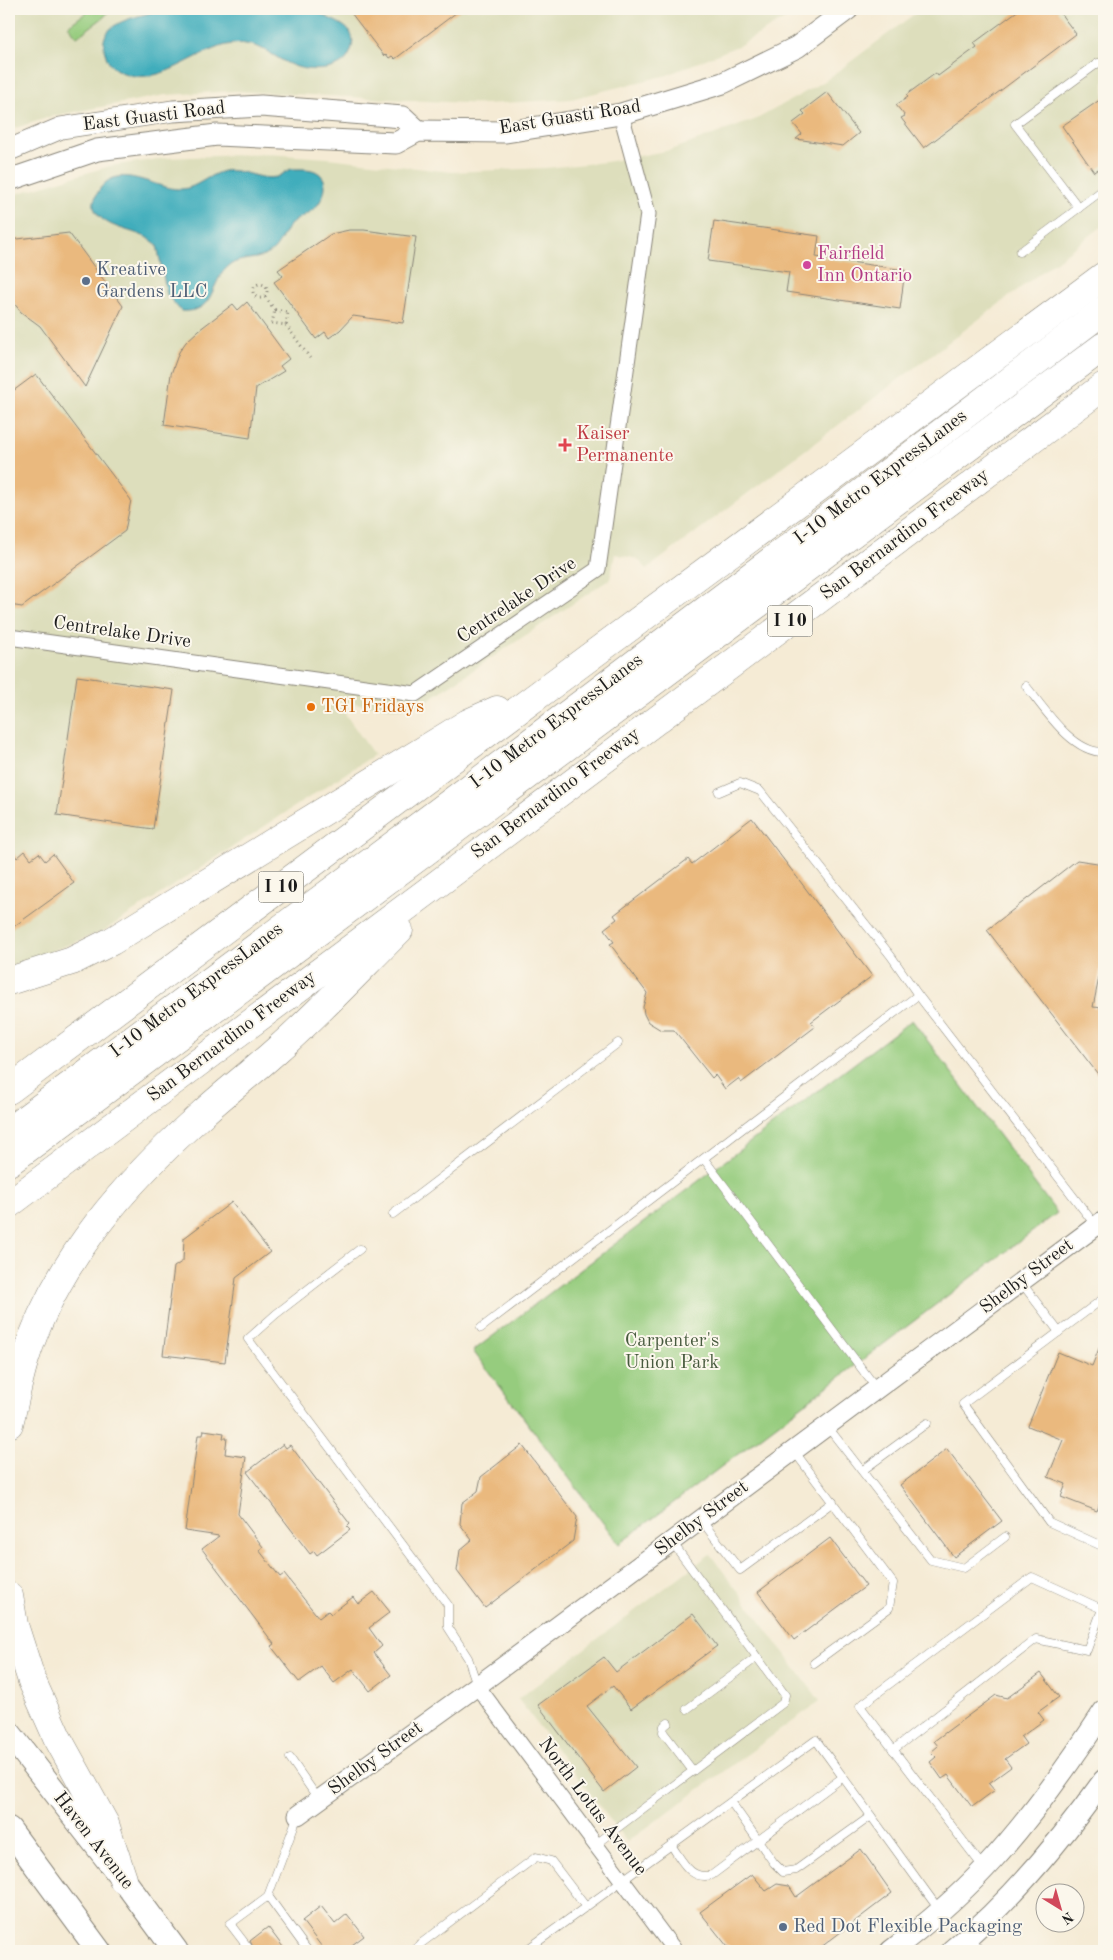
<svg xmlns="http://www.w3.org/2000/svg" width="1113" height="1960" viewBox="0 0 1113 1960" font-family="'Old Standard TT',serif">
	<rect width="100%" height="100%" fill="#fbf7ec"/>
	<filter id="ink" filterUnits="userSpaceOnUse"><feTurbulence type="fractalNoise" baseFrequency=".02" numOctaves="2"/><feDisplacementMap in="SourceGraphic" scale="10" xChannelSelector="R" yChannelSelector="G"/><feConvolveMatrix kernelMatrix="1 2 1 2 8 2 1 2 1" color-interpolation-filters="sRGB"/></filter>
	<filter id="wash" filterUnits="userSpaceOnUse"><feTurbulence type="fractalNoise" baseFrequency=".0096" numOctaves="4" result="noise"/><feDisplacementMap in="SourceGraphic" scale="20" xChannelSelector="R" yChannelSelector="G"/><feGaussianBlur stdDeviation="1.12" result="paint"/><feColorMatrix in="noise" values="0 0 0 0 0 0 0 0 0 0 0 0 0 0 0 0 0 1.4 0 .05"/><feComposite in="paint" operator="in"/></filter>
	<g filter="url(#wash)">
		<rect width="100%" height="100%" fill="#f5ebd5"/>
		<!-- built -->
		<g fill="#dddebc">
			<polygon points="9,9 802,9 740,45 667,75 571,99 485,104 235,91 165,95 53,116 9,130"/>
			<polygon points="921,9 1104,9 1104,225 647,569 638,559 615,554 610,579 422,704 399,709 336,701 374,755 102,932 9,967 9,196 110,166 167,158 266,154 327,158 452,172 546,168 606,162 671,150 757,119 825,81"/>
			<polygon points="710,1554 820,1701 627,1842 518,1699"/>
		</g>
		<!-- green -->
		<g fill="#96cc7e" stroke="#59744d">
			<polygon points="91,9 111,9 104,17 77,37 68,26"/>
			<polygon points="912,1020 1057,1213 619,1544 473,1351"/>
		</g>
		<!-- water -->
		<g fill="#3fadbc" stroke="#2e646c">
			<path d="M 163,9 L 317,9 C 325,23 365,22 349,55 C 341,72 310,72 294,66 C 277,60 265,46 246,44 C 202,38 163,95 117,70 C 110,66 107,61 105,52 C 95,20 142,17 163,9 Z"/>
			<path d="M 291,169 C 299,169 310,168 317,172 C 331,180 324,199 315,208 C 307,215 297,218 290,225 C 282,234 280,246 270,253 C 258,261 241,257 230,265 C 209,280 217,314 181,311 L 167,295 L 157,245 C 141,228 106,232 95,210 C 92,204 95,197 98,192 C 117,158 156,191 182,189 C 197,188 209,174 224,171 C 242,168 259,181 277,177 C 282,175 286,171 291,169 Z"/>
		</g>
		<g id="blocks">
			<!-- building -->
			<g fill="#eab97e">
				<polygon points="348,9 461,9 395,59 392,56 389,58 386,54 384,56"/>
				<polygon points="1020,9 1057,9 1076,34 924,148 901,118 905,116 896,105 908,97 906,95 936,73 938,76 966,55 977,47 974,43"/>
				<polygon points="827,92 859,133 843,146 796,139 802,134 793,123 805,114 802,111"/>
				<polygon points="1104,97 1104,165 1094,172 1062,126"/>
				<polygon points="714,221 819,236 816,257 905,270 900,309 786,292 789,272 708,261"/>
				<polygon points="349,230 364,230 416,237 403,323 353,316 340,330 329,338 325,332 316,339 274,282 283,276 278,270 331,234"/>
				<polygon points="69,233 123,306 85,387 40,326 21,312 9,297 9,240"/>
				<polygon points="247,302 289,359 280,366 284,371 256,388 250,438 164,425 171,374 179,352 186,342 199,330 233,304 238,310"/>
				<polygon points="36,374 131,500 125,531 22,607 9,605 9,394"/>
				<polygon points="77,676 174,690 153,829 57,815"/>
				<polygon points="752,818 872,976 811,1022 815,1027 741,1083 738,1079 725,1089 715,1075 712,1078 674,1030 661,1030 648,1022 644,1014 643,1007 647,993 610,944 614,942 604,929 617,919 614,915 688,859 692,864"/>
				<polygon points="9,847 17,858 25,851 31,859 39,853 45,861 53,854 74,883 9,930"/>
				<polygon points="1077,860 1104,864 1104,953 1093,1007 1104,1008 1104,1082 987,930"/>
				<polygon points="232,1202 270,1252 236,1278 225,1362 163,1355 174,1267 183,1261 184,1238"/>
				<polygon points="1104,1336 1104,1492 1097,1511 1061,1497 1066,1484 1048,1477 1063,1440 1028,1426 1058,1352 1092,1366"/>
				<polygon points="204,1430 224,1433 223,1438 227,1438 225,1454 246,1457 238,1514 263,1547 259,1550 280,1577 284,1574 319,1618 328,1611 331,1614 353,1597 358,1604 374,1592 390,1612 369,1628 382,1646 374,1653 391,1675 370,1691 353,1669 334,1683 321,1666 299,1682 271,1646 274,1644 202,1549 219,1536 185,1531 198,1435 203,1435"/>
				<polygon points="283,1444 286,1448 290,1445 350,1524 347,1527 350,1530 317,1555 314,1551 310,1554 247,1472"/>
				<polygon points="522,1445 577,1517 573,1541 485,1608 457,1571 460,1550 472,1540 460,1524 462,1503 478,1491 481,1477"/>
				<polygon points="947,1449 1002,1521 954,1557 900,1485"/>
				<polygon points="830,1538 866,1586 794,1640 758,1592"/>
				<polygon points="693,1614 717,1646 631,1709 613,1686 587,1706 636,1767 604,1792 538,1705 604,1657 616,1672"/>
				<polygon points="1041,1673 1059,1697 1038,1712 1044,1720 1021,1737 1026,1744 1005,1759 1011,1767 989,1783 995,1790 972,1807 948,1775 942,1779 930,1762 936,1757 931,1752 938,1746 934,1741 996,1695 1007,1698"/>
				<polygon points="861,1849 892,1893 816,1951 731,1951 700,1912 752,1874 766,1891 777,1884 789,1886 796,1897"/>
				<polygon points="321,1906 335,1924 347,1914 364,1936 352,1945 357,1951 325,1951 302,1921"/>
				<polygon points="268,1927 286,1951 255,1951 250,1941"/>
			</g>
		</g>
	</g>
	<g filter="url(#ink)">
		<use href="#blocks" fill-opacity="0" stroke="#888478" stroke-width="1"/>
		<g fill="none" stroke-linecap="round" stroke-linejoin="round">
			<defs>
				<g id="service">
					<polyline points="1079,208 1015,124 1098,63 1104,64"/>
					<polyline points="1020,252 1104,189"/>
					<path d="M 1026,686 C 1044,708 1072,753 1104,752"/>
					<polyline points="719,792 740,783 760,791 891,956 918,995"/>
					<polyline points="704,1159 877,1389"/>
					<polyline points="393,1214 618,1043"/>
					<polyline points="360,1249 276,1314 248,1339 448,1605 448,1627 468,1658 477,1685"/>
					<polyline points="1021,1282 1059,1332"/>
					<polyline points="1104,1298 963,1404 1049,1522 1104,1547"/>
					<polyline points="481,1328 918,995 1096,1226"/>
					<polyline points="827,1426 931,1560 964,1568 1005,1537"/>
					<polyline points="794,1451 893,1583 889,1608 814,1663"/>
					<polyline points="863,1470 927,1423"/>
					<polyline points="701,1520 740,1570 833,1502"/>
					<polyline points="687,1709 756,1658"/>
					<polyline points="668,1723 664,1726 663,1732 693,1771"/>
					<polyline points="893,1750 1036,1639 1087,1650 1102,1609"/>
					<polyline points="290,1758 319,1800"/>
					<polyline points="731,1802 774,1863 783,1872 796,1870 871,1816"/>
					<polyline points="596,1844 783,1703 785,1695 672,1542"/>
					<path d="M 671,1845 C 682,1860 690,1881 712,1875 L 843,1777"/>
					<polyline points="983,1867 860,1706 1032,1577 1102,1609 1104,1600"/>
					<polyline points="268,1896 298,1815"/>
					<polyline points="969,1938 981,1951"/>
					<polyline points="250,1950 230,1924 268,1896 308,1951"/>
					<polyline points="415,1951 419,1945 536,1857 551,1861 586,1907"/>
					<polyline points="525,1951 816,1740 940,1911"/>
				</g>
				<g id="minor">
					<polyline points="9,637 415,694 598,569 648,214 621,114"/>
					<polyline points="477,1686 675,1951"/>
				</g>
				<polyline id="tertiary" points="298,1815 477,1686 1104,1220"/>
				<g id="secondary">
					<polyline points="9,150 61,128 173,111 261,106 403,117 418,131"/>
					<polyline points="9,180 97,150 217,135 396,143 418,131 506,132 621,114 723,83 797,47 848,9"/>
					<path d="M 891,1951 C 924,1926 956,1899 985,1868 C 1030,1820 1068,1766 1104,1711"/>
					<path d="M 951,1951 C 1010,1902 1060,1842 1104,1780"/>
				</g>
				<g id="primary">
					<polyline points="9,1733 123,1879 176,1951"/>
					<polyline points="9,1829 99,1951"/>
				</g>
				<g id="motorway">
					<polyline points="9,981 72,961 112,941 468,723 497,710"/>
					<polyline points="9,1090 553,684 1104,276"/>
					<polyline points="9,1131 438,812 1104,310"/>
					<polyline points="9,1162 1104,346"/>
					<polyline points="9,1204 1104,386"/>
					<path d="M 9,1424 C 14,1404 18,1382 24,1362 C 55,1261 126,1182 203,1113 C 227,1091 254,1071 278,1049 C 320,1012 359,970 399,930"/>
					<polyline points="9,1596 14,1625 32,1681 57,1737 105,1824 123,1879"/>
				</g>
			</defs>
			<!-- service casing -->
			<use href="#service" stroke="#888478" stroke-width="9"/>
			<!-- minor casing -->
			<use href="#minor" stroke="#888478" stroke-width="17"/>
			<!-- tertiary casing -->
			<use href="#tertiary" stroke="#888478" stroke-width="21"/>
			<!-- secondary casing -->
			<use href="#secondary" stroke="#888478" stroke-width="23"/>
			<!-- primary casing -->
			<use href="#primary" stroke="#888478" stroke-width="26"/>
			<!-- motorway casing -->
			<use href="#motorway" stroke="#888478" stroke-width="29"/>
			<!-- path -->
			<g stroke="#888478" stroke-width="3" stroke-dasharray="1 4" stroke-linecap="butt">
				<polyline points="78,9 81,13 86,9"/>
				<circle cx="260" cy="291" r="7"/>
				<polyline points="265,297 275,310"/>
				<polygon points="275,310 288,312 286,325 272,323"/>
				<polyline points="286,325 310,358"/>
			</g>
			<!-- service -->
			<use href="#service" stroke="#fff" stroke-width="8"/>
			<!-- minor -->
			<use href="#minor" stroke="#fff" stroke-width="15"/>
			<!-- tertiary -->
			<use href="#tertiary" stroke="#fff" stroke-width="19"/>
			<!-- secondary -->
			<use href="#secondary" stroke="#fff" stroke-width="21"/>
			<!-- primary -->
			<use href="#primary" stroke="#fff" stroke-width="24"/>
			<!-- motorway -->
			<use href="#motorway" stroke="#fff" stroke-width="28"/>
		</g>
	</g>
	<!-- markers -->
	<circle fill="#d1479c" stroke="#fbf7ec" stroke-width="2" cx="807" cy="265" r="5"/>
	<g fill="#5c6f8a" stroke="#fbf7ec" stroke-width="2">
		<circle cx="86" cy="281" r="5"/>
		<circle cx="783" cy="1927" r="5"/>
	</g>
	<path fill="#e0444e" stroke="#fbf7ec" stroke-width="2" d="M562.5 437.5h5v5h5v5h-5v5h-5v-5h-5v-5h5z"/>
	<circle fill="#e8710a" stroke="#fbf7ec" stroke-width="2" cx="311" cy="707" r="5"/>
	<g text-anchor="middle" dominant-baseline="central" stroke-width="4" stroke-linejoin="round" paint-order="stroke">
		<!-- shield labels -->
		<g fill="#fbf7ec" stroke="#5f5e5a" stroke-width="1">
			<rect x="767.5" y="605.5" width="45" height="31" rx="4"/>
			<rect x="258.5" y="871.5" width="45" height="31" rx="4"/>
		</g>
		<g font-size="18" font-weight="bold" fill="#1c1c1c">
			<text x="790" y="621">I 10</text>
			<text x="281" y="887">I 10</text>
		</g>
		<!-- street labels -->
		<g font-size="19" fill="#1c1c1c" stroke="#fbf7ec">
			<text transform="translate(154 117) rotate(-7)">East Guasti Road</text>
			<text transform="translate(570 118) rotate(-9)">East Guasti Road</text>
			<text transform="translate(881 478) rotate(-37)">I-10 Metro ExpressLanes</text>
			<text transform="translate(905 535) rotate(-37)">San Bernardino Freeway</text>
			<text transform="translate(517 601) rotate(-34)">Centrelake Drive</text>
			<text transform="translate(122 633) rotate(8)">Centrelake Drive</text>
			<text transform="translate(557 722) rotate(-37)">I-10 Metro ExpressLanes</text>
			<text transform="translate(556 794) rotate(-37)">San Bernardino Freeway</text>
			<text transform="translate(197 991) rotate(-37)">I-10 Metro ExpressLanes</text>
			<text transform="translate(232 1037) rotate(-37)">San Bernardino Freeway</text>
			<text transform="translate(1027 1277) rotate(-37)">Shelby Street</text>
			<text transform="translate(702 1519) rotate(-37)">Shelby Street</text>
			<text transform="translate(376 1759) rotate(-36)">Shelby Street</text>
			<text transform="translate(592 1807) rotate(53)">North Lotus Avenue</text>
			<text transform="translate(93 1841) rotate(52)">Haven Avenue</text>
		</g>
		<!-- hotel labels -->
		<g font-size="19" fill="#b23c85" stroke="#fbf7ec" text-anchor="start">
			<text x="817" y="254">Fairfield<tspan x="817" dy="22">Inn Ontario</tspan></text>
		</g>
		<!-- service labels -->
		<g font-size="19" fill="#4e5e75" stroke="#fbf7ec" text-anchor="start">
			<text x="96" y="270">Kreative<tspan x="96" dy="22">Gardens LLC</tspan></text>
			<text x="793" y="1927">Red Dot Flexible Packaging</text>
		</g>
		<!-- health labels -->
		<g font-size="19" fill="#be3a42" stroke="#fbf7ec" text-anchor="start">
			<text x="576" y="434">Kaiser<tspan x="576" dy="22">Permanente</tspan></text>
		</g>
		<!-- food labels -->
		<g font-size="19" fill="#c56008" stroke="#fbf7ec" text-anchor="start">
			<text x="321" y="707">TGI Fridays</text>
		</g>
		<!-- park labels -->
		<g font-size="19" fill="#475a3e" stroke="#fbf7ec">
			<text x="672" y="1341">Carpenter's<tspan x="672" dy="22">Union Park</tspan></text>
		</g>
	</g>
	<!-- margin -->
	<rect width="1113" height="1960" fill="none" stroke="#fbf7ec" stroke-width="30"/>
	<!-- north arrow -->
	<g transform="translate(1060 1908) rotate(143)"><circle r="24" fill="#fbf7ec" stroke="#a29f99"/>
	<path d="M0-4L9 19L0 12L-9 19Z" fill="#d1495b"/>
	<text y="-8" font-size="14" font-weight="bold" text-anchor="middle" fill="#1c1c1c">N</text>
	</g>
</svg>
